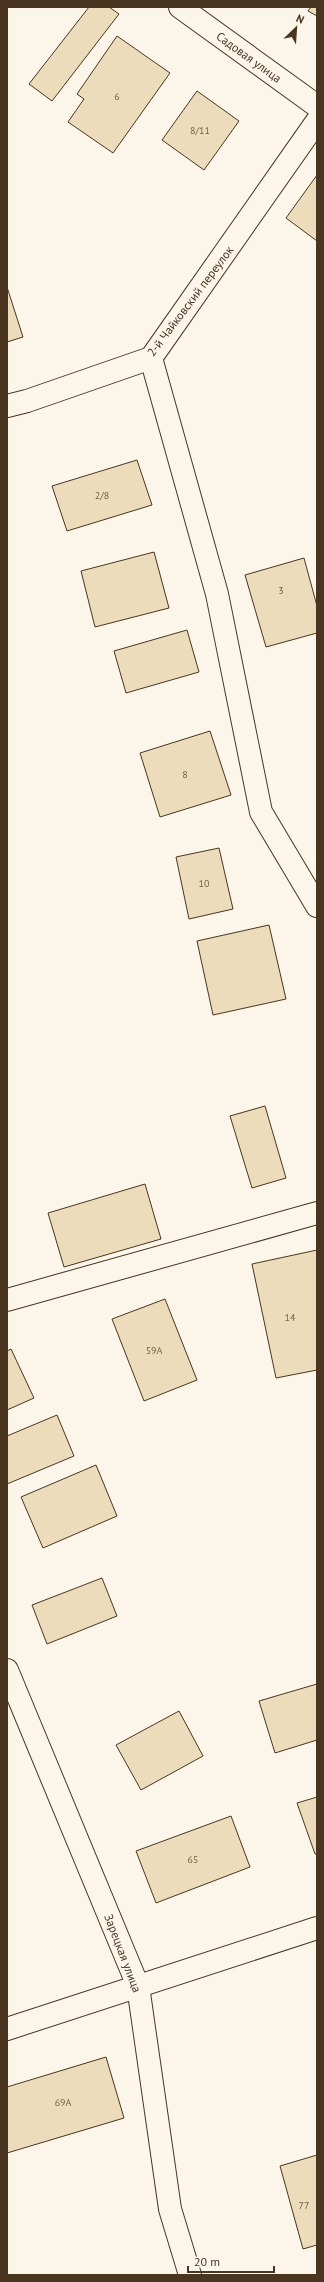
<svg xmlns="http://www.w3.org/2000/svg" width="324" height="2282" viewBox="0 0 324 2282" font-family="'PT Sans',sans-serif">
	<rect width="100%" height="100%" fill="#fbf6e9"/>
	<!-- building -->
	<g fill="#ecdcbc" stroke="#4a3520">
		<polygon points="89,7 109,7 119,14 52,101 29,84"/>
		<polygon points="311,7 317,7 317,16 308,11"/>
		<polygon points="117,36 170,73 113,153 68,122 84,99 77,94"/>
		<polygon points="197,91 239,121 204,170 162,140"/>
		<polygon points="317,175 317,241 286,218"/>
		<polygon points="7,287 23,337 7,342"/>
		<polygon points="137,460 152,505 67,531 52,486"/>
		<polygon points="154,552 169,608 95,627 81,571"/>
		<polygon points="304,558 317,606 317,633 266,647 245,575"/>
		<polygon points="187,630 199,672 126,693 114,651"/>
		<polygon points="210,731 231,795 160,817 140,753"/>
		<polygon points="219,848 233,909 189,919 176,857"/>
		<polygon points="269,925 286,999 213,1015 197,941"/>
		<polygon points="265,1106 286,1178 252,1188 230,1116"/>
		<polygon points="145,1184 161,1239 64,1267 48,1213"/>
		<polygon points="317,1250 317,1370 276,1378 252,1264"/>
		<polygon points="165,1299 197,1380 144,1401 112,1319"/>
		<polygon points="11,1349 34,1398 7,1410 7,1351"/>
		<polygon points="57,1415 74,1456 7,1484 7,1436"/>
		<polygon points="96,1465 117,1516 43,1548 21,1497"/>
		<polygon points="102,1578 117,1616 47,1644 32,1605"/>
		<polygon points="317,1684 317,1740 275,1753 259,1701"/>
		<polygon points="179,1711 203,1756 141,1790 116,1745"/>
		<polygon points="317,1797 317,1854 315,1854 297,1803"/>
		<polygon points="231,1816 250,1867 156,1903 136,1851"/>
		<polygon points="106,2057 124,2118 7,2153 7,2087"/>
		<polygon points="317,2155 317,2245 303,2249 280,2166"/>
	</g>
	<g fill="none" stroke-linecap="round" stroke-linejoin="round">
		<defs>
			<g id="minor">
				<polyline points="180,7 317,106"/>
				<polyline points="151,358 217,594 261,812 317,906"/>
				<polyline points="7,406 27,401 151,358 317,121"/>
				<polyline points="7,1300 317,1213"/>
				<polyline points="7,1670 138,1986 170,2209 190,2275"/>
				<polyline points="7,2029 317,1928"/>
			</g>
		</defs>
		<!-- minor casing -->
		<use href="#minor" stroke="#4a3520" stroke-width="24"/>
		<!-- minor -->
		<use href="#minor" stroke="#fbf6e9" stroke-width="22"/>
	</g>
	<g text-anchor="middle" dominant-baseline="central" stroke-width="3" stroke-linejoin="round" paint-order="stroke">
		<!-- number labels -->
		<g font-size="10" fill="#725f47">
			<text x="117" y="96">6</text>
			<text x="200" y="130">8/11</text>
			<text x="102" y="495">2/8</text>
			<text x="281" y="590">3</text>
			<text x="185" y="774">8</text>
			<text x="204" y="883">10</text>
			<text x="290" y="1317">14</text>
			<text x="154" y="1350">59А</text>
			<text x="193" y="1859">65</text>
			<text x="63" y="2102">69А</text>
			<text x="304" y="2205">77</text>
		</g>
		<!-- street labels -->
		<g font-size="12" fill="#4a3520" stroke="#fbf6e9">
			<text transform="translate(249 57) rotate(36)">Садовая улица</text>
			<text transform="translate(190 301) rotate(-53)">2-й Чайковский переулок</text>
			<text transform="translate(123 1953) rotate(69)">Зарецкая улица</text>
		</g>
	</g>
	<!-- border -->
	<rect width="324" height="2282" fill="none" stroke="#4a3520" stroke-width="16"/>
	<!-- north arrow -->
	<g transform="translate(296 28) rotate(25)" stroke="#fbf6e9" stroke-width="3" paint-order="stroke">
	<path d="M0-3L7 15L0 10L-7 15Z" fill="#4a3520"/>
	<text y="-6" font-size="11" font-weight="bold" text-anchor="middle" fill="#4a3520">N</text>
	</g>
	<!-- scale -->
	<path d="M188 2266v6h86v-6" fill="none" stroke="#4a3520" stroke-width="2"/>
	<text x="194" y="2266" font-size="12" fill="#4a3520" stroke="#fbf6e9" stroke-width="3" paint-order="stroke">20 m</text>
</svg>
